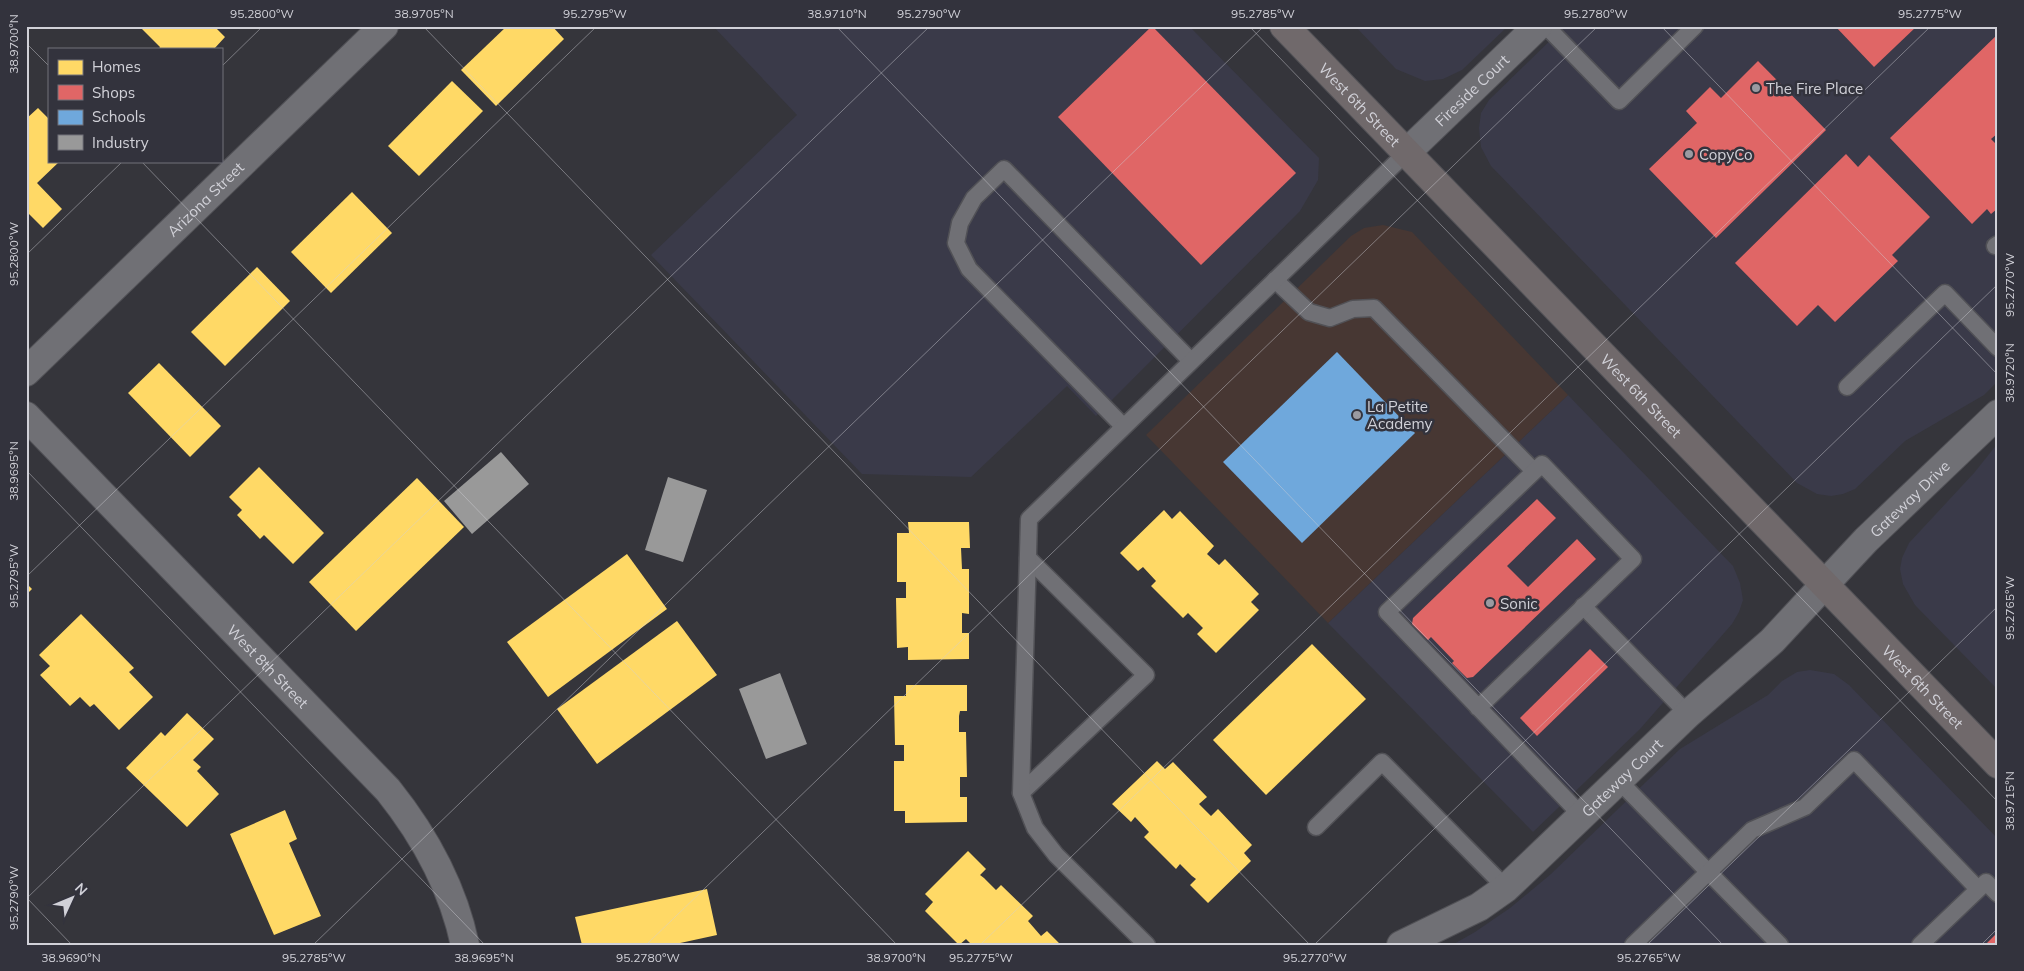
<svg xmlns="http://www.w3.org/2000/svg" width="2024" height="971" viewBox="0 0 2024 971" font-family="Mulish,sans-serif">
	<rect width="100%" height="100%" fill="#35353b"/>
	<!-- built -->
	<g fill="#3a3a49">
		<polygon points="713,26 1189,26 1319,158 1318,180 1300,211 1096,416 1067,386 971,477 862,474 651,255 797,115"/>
		<polygon points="1355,26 1508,26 1462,70 1443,79 1425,81 1396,69"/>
		<polygon points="1565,26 1998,26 1998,381 1984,395 1905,441 1855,489 1843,494 1831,496 1817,494 1797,483 1491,166 1481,147 1479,128 1481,113 1489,100"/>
		<polygon points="1568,395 1733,566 1740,583 1743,600 1739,612 1732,624 1640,729 1533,832 1328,623"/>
		<polygon points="1998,443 1998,690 1915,605 1903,584 1900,569 1902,558 1909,543 1974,473"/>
		<polygon points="1810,670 1834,674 1849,685 1998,839 1998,945 1452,945 1475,932 1510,908 1551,874 1680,749 1768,695 1782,681 1797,672"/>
	</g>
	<!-- education -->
	<polygon fill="#473733" points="1383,225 1412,232 1568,395 1328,623 1146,435 1351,236 1364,228"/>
	<!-- homes -->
	<g fill="#ffd966">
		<polygon points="139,26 214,26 225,37 214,49 159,49 160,47"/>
		<polygon points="507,26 552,26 564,39 496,106 461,70"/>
		<polygon points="452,81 483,111 419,176 388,146"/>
		<polygon points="38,108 49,119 49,161 60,161 37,183 62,209 43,228 26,211 26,119"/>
		<polygon points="352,192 392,233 331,293 291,252"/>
		<polygon points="257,267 290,301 225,366 191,332"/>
		<polygon points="159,363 221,426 190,457 128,393"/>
		<polygon points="259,467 324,533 293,564 264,535 260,539 237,515 242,510 229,497"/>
		<polygon points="417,478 464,527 356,631 309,582"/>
		<polygon points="1164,510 1172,519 1180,511 1214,546 1207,554 1219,565 1225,559 1259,594 1251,602 1259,610 1216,653 1197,634 1203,628 1188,613 1183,618 1151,586 1156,581 1143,567 1138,571 1120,553"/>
		<polygon points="908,522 969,522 970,548 961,548 962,569 969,569 969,614 962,613 962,633 969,633 969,659 908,660 908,647 897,648 896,598 906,598 906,582 897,582 897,533 909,533"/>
		<polygon points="627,554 667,609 548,697 507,642"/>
		<polygon points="26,583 32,589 26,595"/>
		<polygon points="81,614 134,668 129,672 153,697 119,730 94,704 90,707 80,697 70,706 40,675 50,666 39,655"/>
		<polygon points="677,621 717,675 597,764 557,709"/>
		<polygon points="1312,644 1366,699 1266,795 1213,740"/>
		<polygon points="906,685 967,685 967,711 960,711 959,716 959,732 966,732 967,777 960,777 960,797 967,797 967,822 905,823 905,811 894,811 894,761 904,761 904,745 895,745 894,696 906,696"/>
		<polygon points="187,713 214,739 193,760 201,767 197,771 219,794 187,827 126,768 161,732 165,736"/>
		<polygon points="1157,761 1165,769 1173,762 1207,797 1199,804 1211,816 1218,809 1252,845 1244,853 1251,861 1208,903 1190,885 1196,879 1192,876 1180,864 1176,869 1144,837 1149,832 1135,817 1131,822 1112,804"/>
		<polygon points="285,810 297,839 289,843 321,916 274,935 230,834"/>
		<polygon points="968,851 986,869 980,875 984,878 996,890 1001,885 1033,916 1028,921 1041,936 1047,931 1061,945 972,945 966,939 959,945 925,911 933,902 925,894"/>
		<polygon points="707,889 717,935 671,945 582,945 575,917"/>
	</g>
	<!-- shops -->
	<g fill="#e06666">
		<polygon points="1152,26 1296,173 1201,265 1058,117"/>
		<polygon points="1835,26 1917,26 1874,67"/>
		<polygon points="1998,34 1998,133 1991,139 1998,146 1998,208 1991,214 1987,209 1972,224 1890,138"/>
		<polygon points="1758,61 1826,130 1716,238 1649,169 1697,123 1686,111 1710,87 1721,98"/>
		<polygon points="1846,154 1858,167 1869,155 1930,217 1892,255 1898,261 1835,322 1818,305 1797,326 1735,263"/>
		<polygon points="1537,499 1556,518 1507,566 1528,587 1577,539 1596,559 1473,677 1467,678 1452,663 1454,661 1431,637 1428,640 1412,624 1413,618"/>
		<polygon points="1590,649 1608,667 1537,736 1520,718"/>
		<polygon points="1998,932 1998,945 1985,945"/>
	</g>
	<!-- schools -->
	<polygon fill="#6fa8dc" points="1337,352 1415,433 1302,543 1223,462"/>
	<!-- industry -->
	<g fill="#999">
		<polygon points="501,452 529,484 472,534 444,501"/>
		<polygon points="668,477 707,490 683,562 645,550"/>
		<polygon points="780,673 807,744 766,759 739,689"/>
	</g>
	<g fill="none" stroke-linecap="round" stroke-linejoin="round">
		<defs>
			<g id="service">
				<polyline points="1546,26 1619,101 1695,26"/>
				<polyline points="1995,246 1998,244"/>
				<polyline points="1275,280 1309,312 1330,318 1353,309 1374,308 1534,471"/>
				<polyline points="1847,387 1945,293 1998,348"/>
				<polyline points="1123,426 969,269 956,243 960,223 974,198 1004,169 1191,361"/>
				<polyline points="1583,606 1688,714"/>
				<polyline points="1478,708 1633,559 1542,464 1387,612 1582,816"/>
				<polyline points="1619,781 1780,945"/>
				<polyline points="1021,793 1146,675 1028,558"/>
				<polyline points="1316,827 1382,762 1506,888"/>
				<polyline points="1147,945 1056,855 1035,828 1021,793 1029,519 1406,153"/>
				<polyline points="1633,945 1752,830 1805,807 1854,760 1978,889"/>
				<polyline points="1920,945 1986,882 1998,894"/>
			</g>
			<g id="minor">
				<path id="s1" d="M 1406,153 L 1538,26"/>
				<path id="s2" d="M 26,372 L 384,26"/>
				<path id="s3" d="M 1401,945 L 1479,907 L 1506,888 L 1688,714 L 1772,641 L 1866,540 L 1998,414"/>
			</g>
			<g id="tertiary">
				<path id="s4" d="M 26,416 L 388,790 C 424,835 453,888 465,945"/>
			</g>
			<g id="primary">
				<path id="s5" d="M 1284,26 L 1998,764"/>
			</g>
		</defs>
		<!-- service casing -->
		<use href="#service" stroke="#515156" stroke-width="19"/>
		<!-- minor casing -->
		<use href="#minor" stroke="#515156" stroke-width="30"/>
		<!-- tertiary casing -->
		<use href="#tertiary" stroke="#515156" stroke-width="30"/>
		<!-- primary casing -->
		<use href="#primary" stroke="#515156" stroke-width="30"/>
		<!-- service -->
		<use href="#service" stroke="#707075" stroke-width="16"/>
		<!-- minor -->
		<use href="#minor" stroke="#707075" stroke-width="28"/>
		<!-- tertiary -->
		<use href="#tertiary" stroke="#707075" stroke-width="28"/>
		<!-- primary -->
		<use href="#primary" stroke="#70696b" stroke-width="28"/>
	</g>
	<!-- ticks -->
	<path fill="none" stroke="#d1d1d8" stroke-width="1" stroke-opacity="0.45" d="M 423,26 L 1310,945M 836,26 L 1723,945M 1249,26 L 1998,802M 1661,26 L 1998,375M 26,43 L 49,66M 221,67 L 263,26M 141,161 L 897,945M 26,255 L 123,161M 26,470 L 485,945M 26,577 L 597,26M 26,897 L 72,945M 26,899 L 930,26M 313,945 L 1264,26M 646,945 L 1598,26M 980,945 L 1931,26M 1314,945 L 1998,284M 1647,945 L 1998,606M 1981,945 L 1998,928"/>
	<!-- markers -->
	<g fill="#9a9aa1" stroke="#33333d" stroke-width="2">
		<circle cx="1756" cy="88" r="5"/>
		<circle cx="1689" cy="154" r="5"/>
		<circle cx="1357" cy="415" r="5"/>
		<circle cx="1490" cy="603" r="5"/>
	</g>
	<g text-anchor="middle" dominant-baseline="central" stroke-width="5" stroke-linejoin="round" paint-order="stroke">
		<!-- poi labels -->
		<g font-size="15" fill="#d1d1d8" stroke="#33333d" text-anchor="start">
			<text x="1766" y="88">The Fire Place</text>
			<text x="1699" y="154">CopyCo</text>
			<text x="1367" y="406">La Petite<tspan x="1367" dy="17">Academy</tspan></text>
			<text x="1500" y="603">Sonic</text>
		</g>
		<!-- street labels -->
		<g font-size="15" fill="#d1d1d8" stroke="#33333d">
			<text stroke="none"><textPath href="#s1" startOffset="91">Fireside Court</textPath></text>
			<text stroke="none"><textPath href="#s5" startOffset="109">West 6th Street</textPath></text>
			<text stroke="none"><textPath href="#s2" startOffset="249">Arizona Street</textPath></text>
			<text stroke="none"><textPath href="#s5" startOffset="514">West 6th Street</textPath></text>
			<text stroke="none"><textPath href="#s3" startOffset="681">Gateway Drive</textPath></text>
			<text stroke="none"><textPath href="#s4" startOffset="348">West 8th Street</textPath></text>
			<text stroke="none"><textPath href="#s5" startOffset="919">West 6th Street</textPath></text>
			<text stroke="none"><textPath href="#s3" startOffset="280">Gateway Court</textPath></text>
		</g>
	</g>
	<!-- border -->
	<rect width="2024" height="971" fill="none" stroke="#33333d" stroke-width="55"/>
	<!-- legend -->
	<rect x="48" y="48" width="175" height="115" fill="#33333d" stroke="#72727b"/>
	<rect x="58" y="60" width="25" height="15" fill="#ffd966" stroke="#72727b"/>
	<text x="92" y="72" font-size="15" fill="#d1d1d8">Homes</text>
	<rect x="58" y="85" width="25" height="15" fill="#e06666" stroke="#72727b"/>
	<text x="92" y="98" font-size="15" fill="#d1d1d8">Shops</text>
	<rect x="58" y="110" width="25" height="15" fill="#6fa8dc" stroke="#72727b"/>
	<text x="92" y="122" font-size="15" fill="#d1d1d8">Schools</text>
	<rect x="58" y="135" width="25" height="15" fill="#999999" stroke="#72727b"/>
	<text x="92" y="148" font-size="15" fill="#d1d1d8">Industry</text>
	<!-- north arrow -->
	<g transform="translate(72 898) rotate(46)" stroke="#33333d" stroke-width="4" paint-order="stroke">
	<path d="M0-4L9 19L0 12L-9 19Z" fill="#d1d1d8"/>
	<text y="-8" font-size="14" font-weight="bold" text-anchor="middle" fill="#d1d1d8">N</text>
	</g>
	<rect x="28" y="28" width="1968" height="916" fill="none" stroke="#d1d1d8" stroke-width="2"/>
	<g font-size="12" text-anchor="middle" fill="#d1d1d8">
		<text x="262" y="18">95.2800°W</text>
		<text x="424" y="18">38.9705°N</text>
		<text x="595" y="18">95.2795°W</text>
		<text x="837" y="18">38.9710°N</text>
		<text x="929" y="18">95.2790°W</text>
		<text x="1263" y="18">95.2785°W</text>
		<text x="1596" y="18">95.2780°W</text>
		<text x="1930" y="18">95.2775°W</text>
		<text transform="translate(14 44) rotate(-90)" y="4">38.9700°N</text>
		<text transform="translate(14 254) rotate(-90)" y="4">95.2800°W</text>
		<text transform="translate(2010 285) rotate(-90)" y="4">95.2770°W</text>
		<text transform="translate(2010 373) rotate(-90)" y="4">38.9720°N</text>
		<text transform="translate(14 471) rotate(-90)" y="4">38.9695°N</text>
		<text transform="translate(14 576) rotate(-90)" y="4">95.2795°W</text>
		<text transform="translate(2010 608) rotate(-90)" y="4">95.2765°W</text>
		<text transform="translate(2010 801) rotate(-90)" y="4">38.9715°N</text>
		<text transform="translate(14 898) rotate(-90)" y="4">95.2790°W</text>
		<text x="71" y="962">38.9690°N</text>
		<text x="314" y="962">95.2785°W</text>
		<text x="484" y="962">38.9695°N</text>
		<text x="648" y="962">95.2780°W</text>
		<text x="896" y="962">38.9700°N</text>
		<text x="981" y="962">95.2775°W</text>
		<text x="1315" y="962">95.2770°W</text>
		<text x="1649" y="962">95.2765°W</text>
	</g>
</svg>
